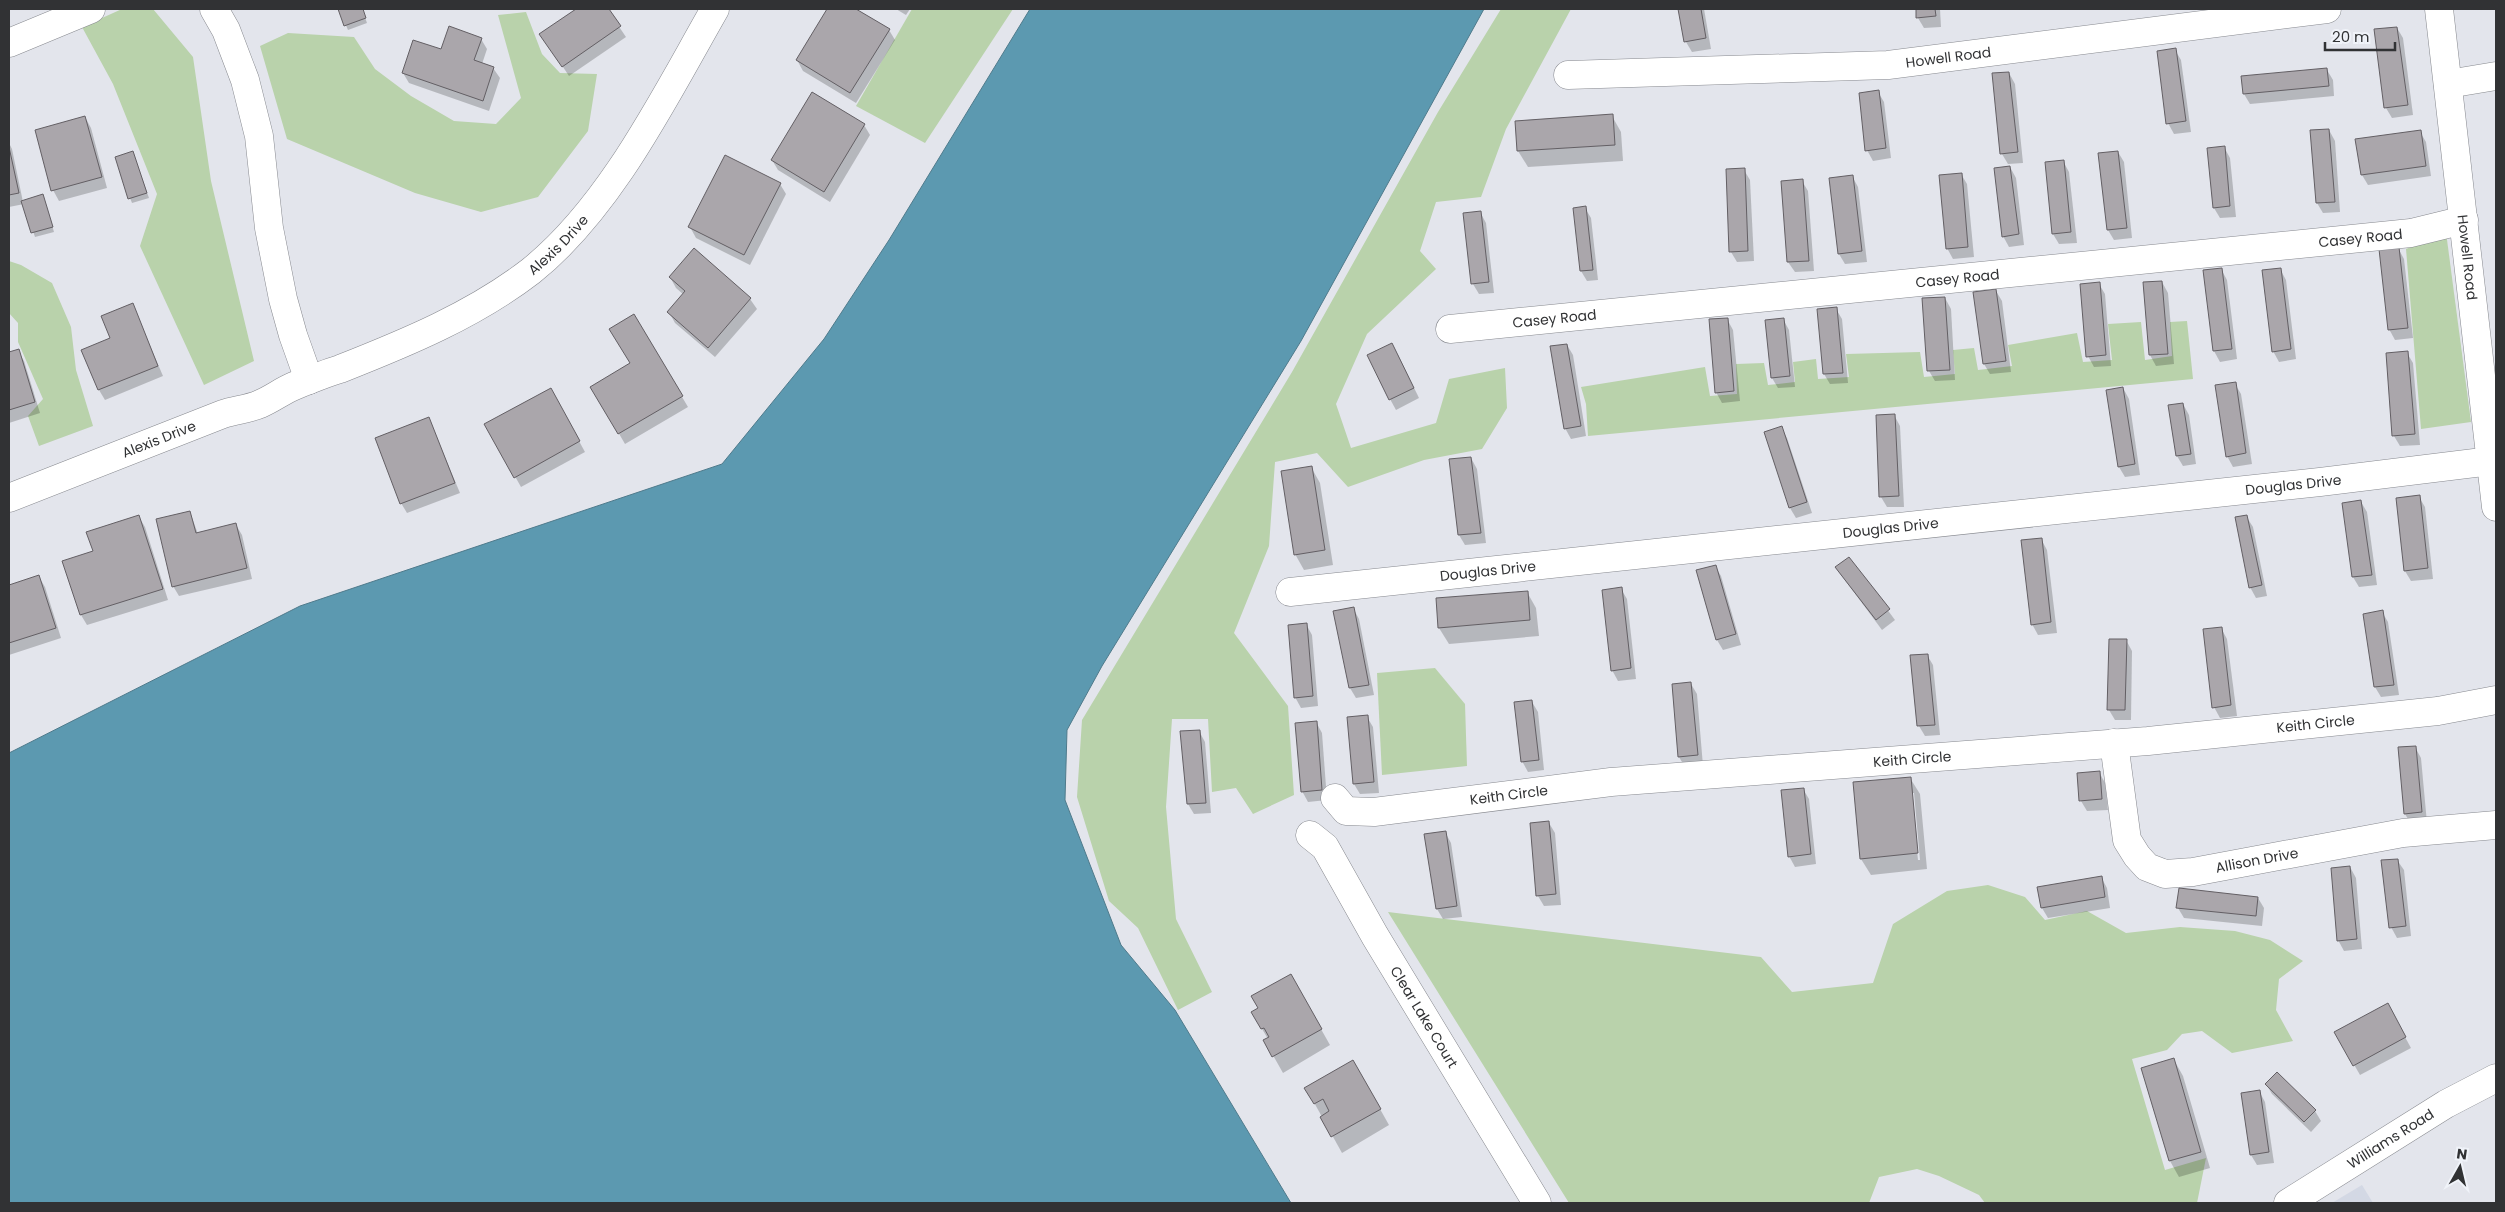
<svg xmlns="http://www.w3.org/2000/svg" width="2505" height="1212" viewBox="0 0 2505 1212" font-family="Poppins,sans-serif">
	<rect width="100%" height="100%" fill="#e3e5ec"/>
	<!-- built -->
	<polygon fill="#d3d8e4" points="2362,1185 2373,1203 2332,1203"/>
	<!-- green -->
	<g fill="#b9d2ab">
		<polygon points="122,9 153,9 193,57 211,181 254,361 204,385 140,246 157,194 113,84 82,27"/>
		<polygon points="912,9 1013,9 925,143 856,106"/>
		<polygon points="1501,9 1571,9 1506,129 1481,197 1436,202 1420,251 1436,269 1367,334 1336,404 1351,448 1436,423 1449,379 1505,368 1507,408 1482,449 1424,460 1348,487 1317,453 1275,462 1269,546 1234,633 1288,706 1294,795 1253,814 1236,788 1212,792 1208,719 1172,719 1166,807 1176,919 1212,992 1178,1010 1138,928 1109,901 1077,797 1082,720 1292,372 1438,112"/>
		<polygon points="526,12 542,54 560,73 597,74 588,131 538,197 481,212 415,193 287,139 260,46 288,33 354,37 375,69 411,96 454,121 496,124 521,98 498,15"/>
		<polygon points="2446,232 2471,422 2421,429 2406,249"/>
		<polygon points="9,261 21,265 52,283 71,327 76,370 93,426 39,446 28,416 43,399 18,342 18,323 9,313"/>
		<polygon points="2187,321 2193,379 1588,436 1586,404 1581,387 1705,367 1710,396 1737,394 1736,364 1764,363 1768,385 1795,382 1793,362 1816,359 1818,379 1849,377 1846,354 1920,352 1924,377 1955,374 1953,350 1974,348 1978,370 2012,366 2008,345 2077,333 2083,362 2112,360 2108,324 2141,322 2145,360 2172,356 2170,322"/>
		<polygon points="1435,668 1465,704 1467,766 1382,775 1377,673"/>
		<polygon points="1988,885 2025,897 2045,920 2087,911 2126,933 2180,927 2235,931 2270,940 2303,961 2279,979 2276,1010 2293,1041 2232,1053 2202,1031 2182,1034 2167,1050 2132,1059 2165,1170 2206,1158 2197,1203 1985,1203 1979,1195 1939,1176 1917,1169 1879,1177 1869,1203 1569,1203 1388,912 1761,957 1792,992 1873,983 1893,924 1947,891"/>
	</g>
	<!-- water -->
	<polygon fill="#5c99b0" stroke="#4f7a8b" points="1030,9 1484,9 1301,341 1102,666 1067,730 1065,800 1121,945 1175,1010 1291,1203 9,1203 9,753 300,606 722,464 824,339 889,240"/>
	<!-- shadow -->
	<g fill="#0003" fill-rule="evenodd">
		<polygon points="339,9 362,9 367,23 348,30"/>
		<polygon points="578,9 607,9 626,37 569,76 541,34"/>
		<polygon points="829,9 854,9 889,30 895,40 856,103 803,71 797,60"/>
		<polygon points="896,9 910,9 906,15"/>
		<polygon points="1680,9 1704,9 1711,49 1692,52 1686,42"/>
		<polygon points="1917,9 1940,9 1941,27 1924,28 1918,18"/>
		<polygon points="2397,28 2403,38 2413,115 2392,118 2386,108"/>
		<polygon points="481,39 487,49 482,64 493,68 500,78 489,111 409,83 403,73 441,51"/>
		<polygon points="2175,50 2181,60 2191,132 2174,134 2168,123"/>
		<polygon points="2327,70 2333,80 2334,96 2250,104 2244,94"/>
		<polygon points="2009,73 2015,84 2023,163 2008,164 2002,154"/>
		<polygon points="1878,92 1884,102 1891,158 1873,161 1867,150"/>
		<polygon points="1612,116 1621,132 1623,161 1528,167 1518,151"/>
		<polygon points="85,117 91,128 107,188 59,201 53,190"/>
		<polygon points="864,125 870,135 830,202 778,170 772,160"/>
		<polygon points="2329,130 2335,141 2340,212 2323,213 2317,203"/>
		<polygon points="2420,132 2426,142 2431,176 2368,185 2362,175"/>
		<polygon points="9,143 12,149 23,202 45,201 54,232 35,237 24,204 9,207"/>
		<polygon points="2224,147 2230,158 2236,217 2220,218 2214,208"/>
		<polygon points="2118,152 2124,162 2132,238 2114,240 2108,230"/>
		<polygon points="133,153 149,198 132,203 130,198"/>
		<polygon points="2063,161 2069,172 2077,243 2059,244 2053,234"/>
		<polygon points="2010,167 2016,178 2024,245 2009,247 2003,236"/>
		<polygon points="1744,170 1750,180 1754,261 1737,262 1731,252"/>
		<polygon points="1961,174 1967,184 1974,257 1953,259 1947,248"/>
		<polygon points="1852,176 1858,187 1867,262 1845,264 1839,254"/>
		<polygon points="1802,181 1808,191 1814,271 1795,272 1788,262"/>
		<polygon points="780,184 786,194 750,265 696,238 690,227"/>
		<polygon points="1585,208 1591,218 1598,280 1587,281 1581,271"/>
		<polygon points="1480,212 1486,223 1494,293 1479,294 1473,284"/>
		<polygon points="2398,248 2404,259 2413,338 2395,340 2389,329"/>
		<polygon points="694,250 750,299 757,309 715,357 675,323 669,312 684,295 676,288 670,277"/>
		<polygon points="2221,269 2227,280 2237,359 2220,362 2214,351 2204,271"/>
		<polygon points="2280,269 2286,280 2296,359 2279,362 2273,351"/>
		<polygon points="2162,282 2168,293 2174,364 2156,366 2150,355 2144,284"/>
		<polygon points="2099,284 2105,294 2111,366 2094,367 2088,356"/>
		<polygon points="1996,291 2002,301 2011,372 1990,374 1984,364"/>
		<polygon points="1945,298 1951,309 1955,380 1935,381 1929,371 1923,300"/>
		<polygon points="132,304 163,376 105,400 99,390 112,339"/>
		<polygon points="1836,309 1842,319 1848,383 1830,384 1824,374 1818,310"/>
		<polygon points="634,316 688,407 625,444 592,387 631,364"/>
		<polygon points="1727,319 1733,330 1740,401 1722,403 1716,392"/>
		<polygon points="1783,319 1789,330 1795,387 1778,388 1772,378 1766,321"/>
		<polygon points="1567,345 1573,355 1586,436 1571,439 1565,428"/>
		<polygon points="18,351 24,361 40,413 9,423 9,354"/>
		<polygon points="2407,353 2413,363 2420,445 2400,446 2394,436"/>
		<polygon points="1398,355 1419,398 1396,410 1390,399"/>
		<polygon points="2235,384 2241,394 2252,464 2233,467 2227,456"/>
		<polygon points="2123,388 2129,399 2140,475 2125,477 2119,467"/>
		<polygon points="551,390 585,452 521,487 486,425"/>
		<polygon points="2183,404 2189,415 2196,464 2183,466 2177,456"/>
		<polygon points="1894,415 1900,426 1904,507 1887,507 1881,497"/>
		<polygon points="429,419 460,493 407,513 401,503"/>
		<polygon points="1781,427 1787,438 1812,513 1796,518 1790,508 1765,432"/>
		<polygon points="1471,458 1477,469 1486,543 1465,545 1459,535 1450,461"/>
		<polygon points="1311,467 1320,483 1333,565 1304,570 1295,554"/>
		<polygon points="2419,497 2425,507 2433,579 2411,581 2405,571"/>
		<polygon points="2361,502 2367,512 2377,585 2359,587 2353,577 2343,504"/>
		<polygon points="190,512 198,534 236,525 242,535 252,579 179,596 173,586"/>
		<polygon points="2246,516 2253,527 2267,596 2256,598 2250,587"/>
		<polygon points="139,517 145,527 168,600 87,625 81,615 64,562 94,552"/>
		<polygon points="2041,539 2047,550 2057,633 2038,635 2032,624"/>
		<polygon points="1849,558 1895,620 1882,630 1836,568"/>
		<polygon points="1715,566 1721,576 1741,645 1723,650 1717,640 1697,571"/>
		<polygon points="39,577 45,587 61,638 9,655 9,586"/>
		<polygon points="1621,589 1627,599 1636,679 1618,681 1612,670"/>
		<polygon points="1527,592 1536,608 1539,636 1449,644 1439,628 1437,600"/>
		<polygon points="1353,608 1359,619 1374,695 1356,698 1350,688"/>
		<polygon points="2382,612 2388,622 2399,695 2381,697 2375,687"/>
		<polygon points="1306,624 1312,635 1318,706 1301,708 1295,697"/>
		<polygon points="2221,628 2227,639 2237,716 2220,718 2214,707"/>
		<polygon points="2126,640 2132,651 2131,720 2115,720 2109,710"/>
		<polygon points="1927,655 1933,665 1940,735 1925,736 1919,726"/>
		<polygon points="1691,684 1697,694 1703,766 1685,767 1679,757"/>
		<polygon points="1532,702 1538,712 1544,770 1528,772 1522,761"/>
		<polygon points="1367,717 1373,727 1379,793 1360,794 1354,784"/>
		<polygon points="1316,722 1322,733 1327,800 1308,802 1302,791"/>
		<polygon points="1199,731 1205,742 1211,813 1194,814 1188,804 1182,732"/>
		<polygon points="2415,747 2421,758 2427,823 2411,824 2405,814"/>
		<polygon points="2099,772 2105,783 2108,810 2087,811 2081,801"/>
		<path d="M 1910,778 L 1920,794 L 1927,869 L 1871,875 L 1861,859 ZM 1911,793 L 1914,793 L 1920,860 L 1918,860 Z"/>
		<polygon points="1803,789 1809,799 1816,864 1795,867 1789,856"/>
		<polygon points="1549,823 1555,833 1561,905 1544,906 1538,896"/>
		<polygon points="1445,832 1451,843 1462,917 1443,919 1437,909"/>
		<polygon points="2397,860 2404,870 2411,936 2397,938 2391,927"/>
		<polygon points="2350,867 2356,878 2362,949 2344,951 2338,940"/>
		<polygon points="2101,877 2107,888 2110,908 2048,918 2042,908 2039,888"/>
		<polygon points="2258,898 2264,908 2262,926 2184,918 2178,908"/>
		<polygon points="1291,976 1330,1045 1283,1073 1265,1041 1268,1039 1252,1012 1259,1008"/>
		<polygon points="2387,1004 2411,1048 2360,1075 2336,1033"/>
		<polygon points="2174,1060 2183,1076 2210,1168 2179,1177 2170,1161 2143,1069"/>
		<polygon points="1353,1061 1389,1125 1342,1153 1306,1088"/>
		<polygon points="2266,1084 2315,1111 2321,1121 2311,1132 2272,1094"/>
		<polygon points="2259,1091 2265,1102 2274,1163 2257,1165 2251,1155"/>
	</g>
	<!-- building -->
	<g fill="#aaa6ab" stroke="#635f64">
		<polygon points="338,9 363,9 366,18 344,26"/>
		<polygon points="576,9 609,9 621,26 562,67 539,34"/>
		<polygon points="827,9 856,9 890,29 850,93 796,60"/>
		<polygon points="1678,9 1701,9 1706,38 1684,42"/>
		<polygon points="1916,9 1935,9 1936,16 1916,18"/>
		<polygon points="449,26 482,38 474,60 494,67 483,101 402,73 413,40 441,49"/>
		<polygon points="2397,27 2408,105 2384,108 2374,29"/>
		<polygon points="2176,48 2186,121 2166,124 2157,51"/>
		<polygon points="2327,68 2329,86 2243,94 2241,76"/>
		<polygon points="2009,72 2018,152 2000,154 1992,73"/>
		<polygon points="1879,90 1886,148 1865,151 1859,93"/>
		<polygon points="812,92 865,124 824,192 771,160"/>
		<polygon points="1613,114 1615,145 1517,151 1515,121"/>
		<polygon points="85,116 102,177 51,191 35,130"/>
		<polygon points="2329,129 2335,202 2316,203 2310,130"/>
		<polygon points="2421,130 2426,166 2361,175 2355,139"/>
		<polygon points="2225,146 2230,206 2213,208 2207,148"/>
		<polygon points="9,147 19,193 9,195"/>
		<polygon points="133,151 147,193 128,199 115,157"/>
		<polygon points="2118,151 2127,228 2107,230 2098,153"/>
		<polygon points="725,155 781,183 744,255 688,227"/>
		<polygon points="2064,160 2071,232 2052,234 2045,162"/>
		<polygon points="2010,166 2019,234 2002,237 1994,168"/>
		<polygon points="1745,168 1748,251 1729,252 1726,169"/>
		<polygon points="1962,173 1968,247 1946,249 1939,175"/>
		<polygon points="1853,175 1862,251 1838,254 1829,178"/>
		<polygon points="1803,179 1809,261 1787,262 1781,181"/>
		<polygon points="43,194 53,227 31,233 21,201"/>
		<polygon points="1586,206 1593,270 1580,271 1573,208"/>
		<polygon points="1481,211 1489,282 1471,284 1463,213"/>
		<polygon points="2399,247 2408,328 2388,330 2379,249"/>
		<polygon points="694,248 751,298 708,348 667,312 685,291 669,277"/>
		<polygon points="2222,268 2232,349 2213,351 2203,270"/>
		<polygon points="2281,268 2291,349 2272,352 2262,270"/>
		<polygon points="2162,281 2168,354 2149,355 2143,282"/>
		<polygon points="2100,282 2106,355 2086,357 2080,284"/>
		<polygon points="1996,289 2006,361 1983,364 1973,292"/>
		<polygon points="1945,297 1950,370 1927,371 1922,298"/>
		<polygon points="133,303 158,366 98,390 81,350 110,338 101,316"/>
		<polygon points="1837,307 1843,373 1823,374 1817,309"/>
		<polygon points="634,314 683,396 618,434 590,387 630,363 609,329"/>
		<polygon points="1728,318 1734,391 1715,393 1709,319"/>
		<polygon points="1784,318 1790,376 1771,378 1765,320"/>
		<polygon points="1392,343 1414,388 1389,400 1367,355"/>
		<polygon points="1567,344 1581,426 1564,429 1550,346"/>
		<polygon points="19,349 35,402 9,410 9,352"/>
		<polygon points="2408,351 2415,434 2392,436 2386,353"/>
		<polygon points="2236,382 2246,453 2226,457 2215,385"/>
		<polygon points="2123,387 2135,464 2118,467 2106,390"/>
		<polygon points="551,388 580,441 514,478 484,424"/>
		<polygon points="2183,403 2191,454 2176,456 2168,405"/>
		<polygon points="1895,414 1899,496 1879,497 1876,415"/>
		<polygon points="429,417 455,483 400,504 375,438"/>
		<polygon points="1782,426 1807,502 1789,508 1764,432"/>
		<polygon points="1471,457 1481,533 1458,535 1449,459"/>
		<polygon points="1312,466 1325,550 1294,555 1281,471"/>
		<polygon points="2420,495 2428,568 2404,571 2396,498"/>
		<polygon points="2361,500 2372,575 2352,577 2342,503"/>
		<polygon points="190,511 196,533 236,523 247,568 172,587 156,519"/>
		<polygon points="139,515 163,589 80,615 62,561 93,551 86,532"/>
		<polygon points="2247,515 2262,585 2249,588 2235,517"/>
		<polygon points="2042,538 2051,622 2031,625 2021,540"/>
		<polygon points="1849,557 1890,609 1876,620 1835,567"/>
		<polygon points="1716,565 1736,634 1716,640 1696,570"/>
		<polygon points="39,575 56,628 9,643 9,585"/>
		<polygon points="1622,587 1631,668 1611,671 1602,590"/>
		<polygon points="1528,591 1530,620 1438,628 1436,598"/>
		<polygon points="1354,607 1369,685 1349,688 1333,611"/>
		<polygon points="2383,610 2394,685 2374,687 2363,614"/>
		<polygon points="1307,623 1313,696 1294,698 1288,625"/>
		<polygon points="2222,627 2231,705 2212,708 2203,629"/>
		<polygon points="2109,639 2127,639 2125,710 2107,710"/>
		<polygon points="1928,654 1935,725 1917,726 1910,655"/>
		<polygon points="1691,682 1698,755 1678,757 1672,684"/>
		<polygon points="1532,700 1539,760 1521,762 1514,702"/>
		<polygon points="1368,715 1374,782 1353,784 1347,717"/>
		<polygon points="1317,721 1322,790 1301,792 1295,723"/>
		<polygon points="1200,730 1206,803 1187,804 1180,731"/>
		<polygon points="2416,746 2422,812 2404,814 2398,747"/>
		<polygon points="2100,771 2102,799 2079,801 2077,773"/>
		<polygon points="1911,777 1918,853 1860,859 1853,782"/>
		<polygon points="1804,788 1811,854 1788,857 1781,790"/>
		<polygon points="1549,821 1556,894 1536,896 1530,823"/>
		<polygon points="1446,831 1457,906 1436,909 1424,834"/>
		<polygon points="2398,859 2406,926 2389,928 2381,860"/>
		<polygon points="2350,866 2357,939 2337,941 2331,868"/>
		<polygon points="2102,876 2105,897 2041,908 2037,887"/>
		<polygon points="2179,888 2258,897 2256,916 2176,908"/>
		<polygon points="1291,974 1322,1029 1272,1057 1263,1040 1269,1037 1264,1028 1261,1029 1251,1012 1258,1008 1251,996"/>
		<polygon points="2388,1003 2406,1037 2353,1066 2334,1032"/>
		<polygon points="2174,1058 2201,1152 2169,1161 2141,1068"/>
		<polygon points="1353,1060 1381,1109 1331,1137 1320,1117 1329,1111 1323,1099 1314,1104 1304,1088"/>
		<polygon points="2277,1072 2316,1110 2304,1122 2265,1084"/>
		<polygon points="2260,1090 2269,1152 2250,1155 2241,1093"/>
	</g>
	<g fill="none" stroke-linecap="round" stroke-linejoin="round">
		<defs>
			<g id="minor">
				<polyline points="214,9 226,30 245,80 259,136 269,228 283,299 293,335 309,380"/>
				<path id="s1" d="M 2439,9 L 2496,507"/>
				<polyline points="9,43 91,9"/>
				<path id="s2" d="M 1568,75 L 1888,65 L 2327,9"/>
				<polyline points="2448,84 2496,76"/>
				<path id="s3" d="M 1450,329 L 2411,233 L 2464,220"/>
				<path id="s4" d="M 9,498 L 223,414 C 235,410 249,409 260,404 C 272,399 282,391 294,386 C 309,380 324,374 340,369 C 406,343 474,315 531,271 C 611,207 665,96 715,9"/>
				<path id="s5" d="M 1290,592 L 2320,482 L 2491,461"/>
				<path id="s6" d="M 2114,743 L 2127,840 L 2137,856 L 2147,867 L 2165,874 L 2193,872 L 2403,833 L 2496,825"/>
				<path id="s7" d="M 1335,798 L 1346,811 L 1374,812 L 1611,782 L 2148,741 L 2438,711 L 2496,700"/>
				<path id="s8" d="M 1310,835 L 1325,847 L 1375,936 L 1537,1203"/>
				<path id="s9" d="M 2288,1203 L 2446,1104 L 2496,1078"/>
			</g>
		</defs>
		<!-- minor casing -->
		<use href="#minor" stroke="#87898f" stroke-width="29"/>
		<!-- minor -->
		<use href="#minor" stroke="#fff" stroke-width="28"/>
	</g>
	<g text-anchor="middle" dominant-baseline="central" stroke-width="4" stroke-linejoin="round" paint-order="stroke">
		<!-- street labels -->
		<g font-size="14" fill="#313234" stroke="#f0f3f9">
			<text stroke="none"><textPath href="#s2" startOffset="381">Howell Road</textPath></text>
			<text stroke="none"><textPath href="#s3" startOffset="915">Casey Road</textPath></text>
			<text stroke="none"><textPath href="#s4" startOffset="609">Alexis Drive</textPath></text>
			<text stroke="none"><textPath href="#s1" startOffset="250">Howell Road</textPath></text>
			<text stroke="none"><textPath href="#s3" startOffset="510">Casey Road</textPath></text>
			<text stroke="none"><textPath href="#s3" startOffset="105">Casey Road</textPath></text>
			<text stroke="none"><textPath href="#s4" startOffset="161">Alexis Drive</textPath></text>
			<text stroke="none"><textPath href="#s5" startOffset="1009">Douglas Drive</textPath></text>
			<text stroke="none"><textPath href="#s5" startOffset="604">Douglas Drive</textPath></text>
			<text stroke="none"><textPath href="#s5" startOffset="199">Douglas Drive</textPath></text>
			<text stroke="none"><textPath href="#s7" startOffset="991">Keith Circle</textPath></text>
			<text stroke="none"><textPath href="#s7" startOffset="586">Keith Circle</textPath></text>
			<text stroke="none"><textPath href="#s7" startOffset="181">Keith Circle</textPath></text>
			<text stroke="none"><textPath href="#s6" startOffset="244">Allison Drive</textPath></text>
			<text stroke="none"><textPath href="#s8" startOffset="216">Clear Lake Court</textPath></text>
			<text stroke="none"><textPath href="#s9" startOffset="121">Williams Road</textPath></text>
		</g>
	</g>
	<!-- border -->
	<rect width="2505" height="1212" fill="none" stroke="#313234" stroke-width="20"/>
	<!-- north arrow -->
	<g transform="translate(2460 1167) rotate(8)" stroke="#f0f3f9" stroke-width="4" paint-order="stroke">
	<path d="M0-4L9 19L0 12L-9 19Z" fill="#313234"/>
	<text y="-8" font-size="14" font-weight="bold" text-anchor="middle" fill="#313234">N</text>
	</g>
	<!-- scale -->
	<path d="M2325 42v8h70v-8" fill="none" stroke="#313234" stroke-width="2.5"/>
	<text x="2332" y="42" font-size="15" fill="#313234" stroke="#f0f3f9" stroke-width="4" paint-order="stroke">20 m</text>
</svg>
